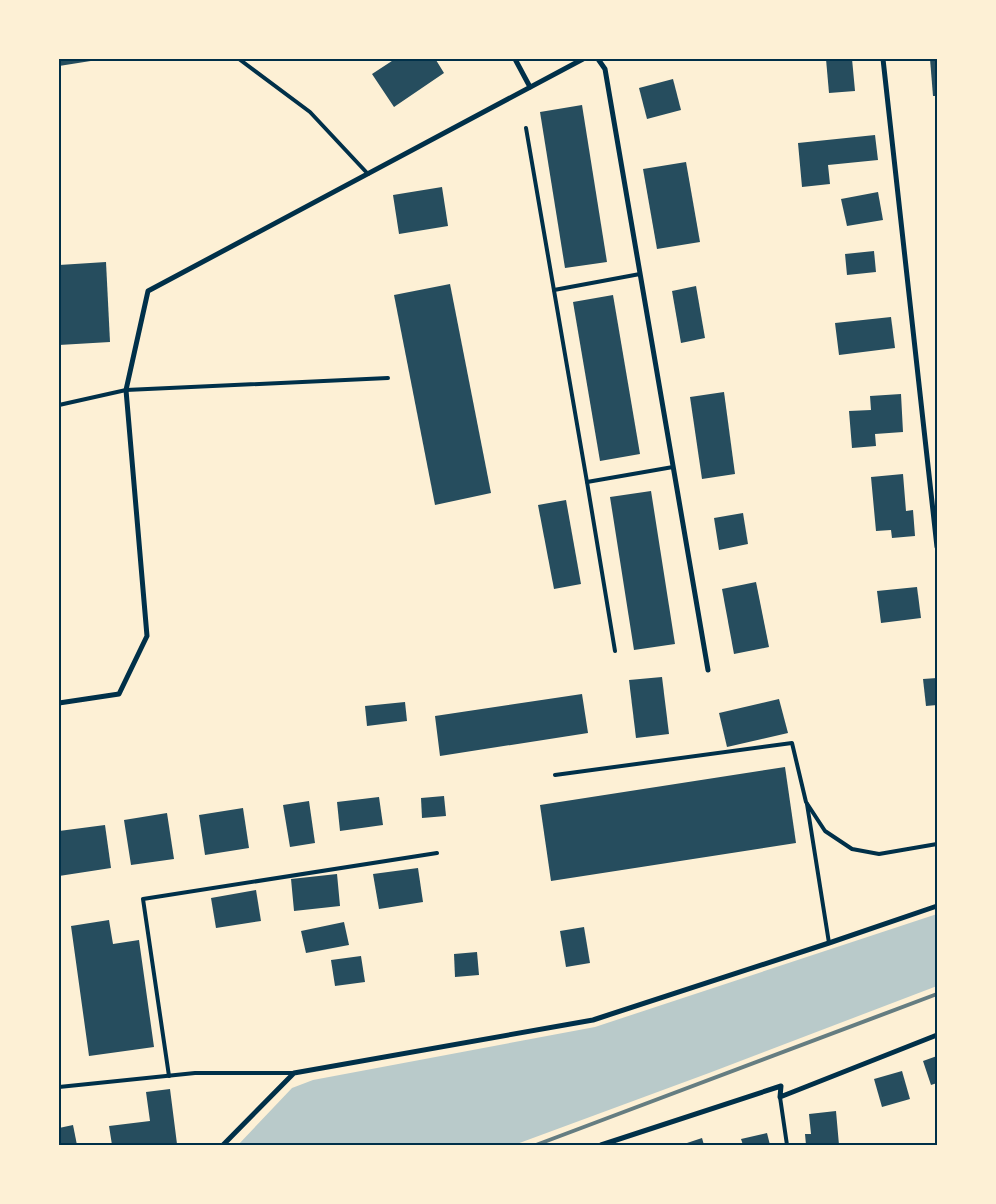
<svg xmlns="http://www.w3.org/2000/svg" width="996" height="1204" viewBox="0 0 996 1204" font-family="Manrope,sans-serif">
	<rect width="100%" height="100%" fill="#fdf0d5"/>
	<!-- green -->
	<polygon fill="#b9caca" points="937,914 937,986 709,1073 514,1145 238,1145 292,1088 313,1080 595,1027"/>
	<!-- building -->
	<g fill="#264d5e">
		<polygon points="59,59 97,59 97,60 59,66"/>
		<polygon points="395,59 438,59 436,60 444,73 394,107 372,74"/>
		<polygon points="826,59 852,59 855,91 829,93"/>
		<polygon points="930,59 937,59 937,96 933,96"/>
		<polygon points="673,79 681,110 647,119 639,88"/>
		<polygon points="582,105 607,262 565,268 540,112"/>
		<polygon points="875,135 878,160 828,165 830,184 802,187 798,143"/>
		<polygon points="686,162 700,242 657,249 643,169"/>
		<polygon points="442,187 448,226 399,234 393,195"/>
		<polygon points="878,192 883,220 847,226 841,199"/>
		<polygon points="874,251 876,272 847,275 845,254"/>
		<polygon points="106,262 110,342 59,345 59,265"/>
		<polygon points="450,284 491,493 435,505 394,295"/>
		<polygon points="696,286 705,338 681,343 672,291"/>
		<polygon points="613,295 640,454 600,461 573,302"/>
		<polygon points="891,317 895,348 839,355 835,323"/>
		<polygon points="724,392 735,474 702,479 690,397"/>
		<polygon points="901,394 903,432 875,434 876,446 852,448 849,411 871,410 870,396"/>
		<polygon points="903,474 906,511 913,510 915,536 892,538 891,530 876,531 871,477"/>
		<polygon points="651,491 675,644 634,650 610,497"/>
		<polygon points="566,500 581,584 554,589 538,505"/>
		<polygon points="743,513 748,544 719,550 714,518"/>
		<polygon points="756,582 769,647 734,654 722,589"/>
		<polygon points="917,587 921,618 881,623 877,591"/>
		<polygon points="662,677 669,734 636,738 629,680"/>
		<polygon points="937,678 937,705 926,706 923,679"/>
		<polygon points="582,694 588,733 440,756 435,716"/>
		<polygon points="779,699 788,733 727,747 719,713"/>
		<polygon points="405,702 407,721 367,726 365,706"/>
		<polygon points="785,767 796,843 551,881 540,805"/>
		<polygon points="444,796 446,816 422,818 421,798"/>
		<polygon points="379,797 383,825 340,831 337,802"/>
		<polygon points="309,801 315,843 290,847 283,805"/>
		<polygon points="243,808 249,848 205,855 199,815"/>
		<polygon points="167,813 174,859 131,865 124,820"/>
		<polygon points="105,825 111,868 59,876 59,831"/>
		<polygon points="418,868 423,902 379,909 373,874"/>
		<polygon points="337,874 340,906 294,911 291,879"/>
		<polygon points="256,890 261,921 216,928 211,898"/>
		<polygon points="109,920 113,944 139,940 154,1047 89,1056 71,926"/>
		<polygon points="344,922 349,945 306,953 301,931"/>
		<polygon points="584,927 590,963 566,967 560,931"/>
		<polygon points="477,952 479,975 455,977 454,954"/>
		<polygon points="361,956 365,982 335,986 331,960"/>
		<polygon points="937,1056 937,1083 931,1085 923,1061"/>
		<polygon points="902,1071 910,1099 882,1107 874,1079"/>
		<polygon points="170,1089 177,1144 168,1145 112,1145 109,1126 150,1121 146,1092"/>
		<polygon points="836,1111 839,1145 806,1145 805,1134 811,1134 809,1114"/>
		<polygon points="73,1125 77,1145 59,1145 59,1128"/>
		<polygon points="767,1133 770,1145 743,1145 741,1139"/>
		<polygon points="702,1138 704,1145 681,1145"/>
	</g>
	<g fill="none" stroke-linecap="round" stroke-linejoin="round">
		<!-- service -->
		<g stroke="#003049" stroke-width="4">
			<polyline points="239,59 310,112 368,174"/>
			<polyline points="526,128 587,482 615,651"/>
			<polyline points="554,290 640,274"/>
			<polyline points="59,405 126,390 388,378"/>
			<polyline points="587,482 673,467"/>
			<polyline points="555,775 792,743 806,802 825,831 852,849 879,854 937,844"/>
			<polyline points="807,804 829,943"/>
			<polyline points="169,1076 143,899 437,853"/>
			<polyline points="59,1087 195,1073 294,1073"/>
			<polyline points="780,1097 787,1145"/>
		</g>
		<!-- minor -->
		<g stroke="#003049" stroke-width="5">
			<polyline points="515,59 530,87"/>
			<polyline points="598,59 605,69 708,670"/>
			<polyline points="883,59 937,547"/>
			<polyline points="59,703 119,694 147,636 126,390 148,291 583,59"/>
			<polyline points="223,1145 294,1073 593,1020 829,943 937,906"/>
			<polyline points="601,1145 781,1086 780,1097 937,1035"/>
		</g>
		<!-- rail -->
		<polyline stroke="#657d81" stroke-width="4" points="536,1145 937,994"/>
	</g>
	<!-- border -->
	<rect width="996" height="1204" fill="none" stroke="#fdf0d5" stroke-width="120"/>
	<rect x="60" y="60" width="876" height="1084" fill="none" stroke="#003049" stroke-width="2"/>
</svg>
